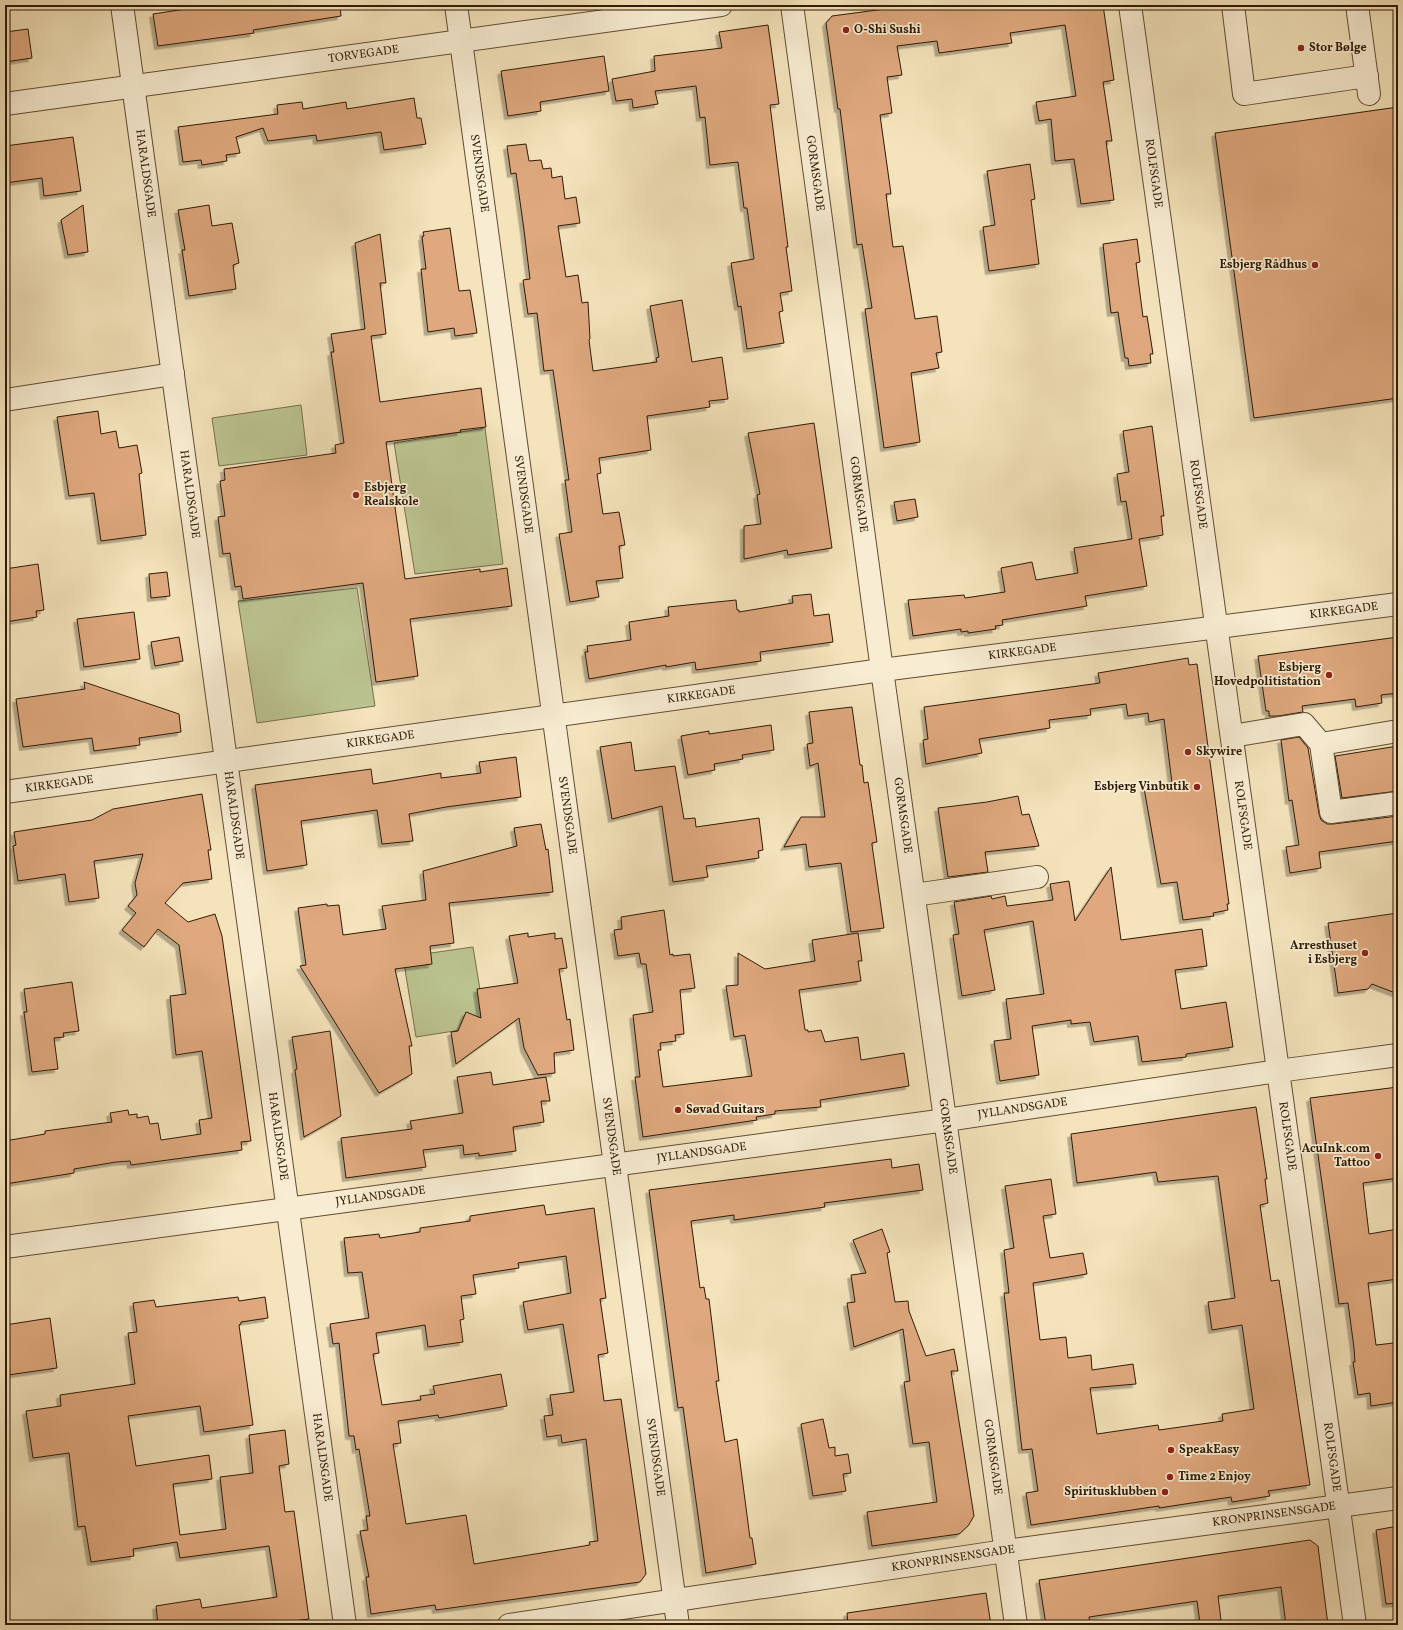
<svg xmlns="http://www.w3.org/2000/svg" width="1403" height="1630" viewBox="0 0 1403 1630" font-family="Vollkorn,serif">
	<defs>
		<filter id="shadow"><feDropShadow dx="-3.5" dy="3.5" stdDeviation="0" flood-color="#0004"/></filter>
	</defs>
	<rect width="100%" height="100%" fill="#f4e3bb"/>
	<filter id="stains"><feTurbulence type="fractalNoise" baseFrequency=".005" numOctaves="4"/><feColorMatrix values="0 0 0 0 .2 0 0 0 0 .09 0 0 0 0 .02 0 0 0 .5 -.17"/></filter>
	<radialGradient id="worn" r=".72"><stop offset=".6" stop-color="#630" stop-opacity="0"/><stop offset="1" stop-color="#630" stop-opacity=".3"/></radialGradient>
	<!-- green -->
	<g fill="#bbc491" stroke="#76704c">
		<polygon points="301,405 307,455 219,466 212,418"/>
		<polygon points="485,428 503,564 415,574 394,443"/>
		<polygon points="357,588 375,706 257,723 238,601"/>
		<polygon points="473,947 486,1026 416,1037 403,957"/>
	</g>
	<!-- building -->
	<g fill="#dfa87e" stroke="#301b06" fill-rule="evenodd" filter="url(#shadow)">
		<polygon points="212,5 340,5 341,16 253,30 254,33 158,46 153,14"/>
		<polygon points="915,5 1103,5 1114,80 1103,82 1112,141 1106,141 1114,200 1081,204 1074,159 1055,161 1051,119 1039,121 1036,102 1076,96 1065,25 1010,33 1012,43 939,53 937,41 897,46 902,75 887,77 892,113 880,115 891,194 886,194 893,247 903,246 915,319 937,316 942,352 936,353 939,368 911,373 920,442 884,448 865,309 872,308 862,244 857,245 840,109 838,109 826,23 832,16"/>
		<polygon points="768,25 779,104 770,105 788,247 786,247 792,291 780,293 783,311 779,312 784,343 747,349 741,306 738,307 731,263 754,259 747,208 744,208 738,162 710,165 705,117 700,118 696,86 655,91 658,104 633,108 632,99 616,101 612,79 655,71 654,56 722,48 719,32"/>
		<polygon points="28,29 32,58 5,62 5,32"/>
		<polygon points="604,56 609,91 540,102 541,111 508,116 501,71"/>
		<polygon points="414,98 417,118 421,118 426,144 384,150 381,132 317,141 316,135 268,141 263,128 236,137 240,153 226,155 227,161 202,165 201,160 183,162 178,127 278,114 277,105 302,102 303,109 346,102 347,109"/>
		<polygon points="1398,107 1398,398 1254,418 1215,133"/>
		<polygon points="73,137 81,191 44,196 42,178 5,183 5,146"/>
		<polygon points="526,144 529,161 541,160 543,169 551,168 552,178 562,176 565,199 576,197 580,223 558,226 566,277 578,275 582,303 588,302 590,339 589,340 593,371 657,362 656,358 659,357 650,306 682,300 692,362 722,357 728,399 709,401 710,407 647,416 651,450 599,458 601,473 597,474 603,514 619,512 625,545 619,546 623,578 596,581 599,597 570,602 559,534 572,532 565,480 569,480 553,370 544,371 537,313 528,314 523,280 530,279 524,230 516,173 511,174 507,146"/>
		<polygon points="1030,164 1035,199 1031,200 1039,264 989,271 983,227 995,225 987,171"/>
		<polygon points="83,205 88,252 68,255 61,220"/>
		<polygon points="209,205 212,226 232,223 239,263 233,265 236,289 189,296 182,250 185,250 178,210"/>
		<polygon points="450,228 459,291 470,290 477,333 455,336 454,328 428,332 421,269 426,269 422,237 424,236 423,232"/>
		<polygon points="380,234 386,283 380,283 386,334 371,336 380,402 481,388 486,427 460,430 461,432 386,442 405,579 480,569 480,572 507,568 512,606 410,619 418,676 376,682 363,583 243,599 241,586 235,587 230,553 223,554 218,517 225,516 220,481 225,480 224,469 336,453 335,445 344,443 331,352 334,352 331,334 365,329 355,243"/>
		<polygon points="1137,239 1140,262 1136,263 1143,317 1147,316 1153,354 1150,354 1151,363 1129,366 1128,358 1125,358 1118,312 1111,313 1103,244"/>
		<polygon points="98,411 101,434 116,431 119,448 137,445 142,473 139,474 146,535 101,541 94,493 69,496 57,417"/>
		<polygon points="814,423 832,548 788,555 787,550 744,559 744,526 761,524 757,495 760,494 748,433"/>
		<polygon points="1152,426 1164,516 1161,516 1163,535 1139,539 1147,586 1085,596 1087,606 1002,620 1003,625 995,626 996,629 968,633 968,631 961,632 961,629 913,636 908,600 964,595 965,598 1005,592 1001,568 1032,562 1036,580 1078,573 1074,548 1132,539 1126,501 1121,502 1117,474 1129,472 1123,431"/>
		<polygon points="915,499 918,517 897,521 894,502"/>
		<polygon points="38,564 44,610 36,611 37,617 5,622 5,569"/>
		<polygon points="167,572 170,596 151,598 149,574"/>
		<polygon points="811,594 814,616 829,614 833,642 760,652 761,661 696,670 695,662 666,667 666,665 589,679 585,652 588,652 587,646 631,640 629,622 669,616 668,607 736,600 737,610 739,610 739,612 793,603 792,596"/>
		<polygon points="134,612 140,659 84,667 77,619"/>
		<polygon points="179,637 183,661 155,666 151,642"/>
		<polygon points="1398,637 1398,693 1381,695 1382,703 1356,707 1355,699 1302,706 1303,712 1278,716 1269,716 1269,711 1266,711 1258,656"/>
		<polygon points="1188,658 1189,665 1197,664 1229,904 1227,904 1228,910 1213,913 1214,916 1183,920 1177,882 1161,884 1144,788 1172,783 1164,719 1149,722 1148,713 1128,716 1126,704 1090,709 1091,715 1049,720 1050,728 979,739 982,753 926,764 923,740 928,739 924,707 1100,683 1098,673"/>
		<polygon points="84,682 179,714 181,732 139,738 140,745 94,751 92,738 23,747 16,699 85,689"/>
		<polygon points="852,707 860,765 862,765 864,783 868,782 877,842 872,843 872,845 884,928 851,932 841,863 809,867 806,844 784,847 801,817 825,817 818,763 810,766 807,744 813,743 809,712"/>
		<polygon points="771,725 774,750 742,755 743,759 714,764 715,770 688,775 681,736 709,731 709,734"/>
		<polygon points="1299,737 1308,748 1319,814 1321,820 1327,824 1333,824 1398,816 1398,841 1319,852 1321,868 1290,873 1286,847 1299,845 1292,800 1289,801 1281,740"/>
		<polygon points="631,742 635,771 675,766 684,819 695,818 696,827 759,818 763,850 758,851 759,858 706,866 708,877 673,882 662,806 612,819 600,747"/>
		<polygon points="1398,746 1398,791 1342,798 1335,756"/>
		<polygon points="516,757 521,797 446,807 409,814 413,841 382,844 377,810 301,821 307,865 267,871 255,785 371,769 373,784 441,773 441,778 481,773 479,762"/>
		<polygon points="202,794 211,850 208,850 212,879 183,883 165,903 188,922 215,914 222,936 251,1141 241,1142 242,1150 131,1165 130,1161 116,1162 74,1169 74,1173 5,1184 5,1141 45,1134 45,1131 112,1122 110,1113 128,1110 129,1115 137,1114 137,1118 148,1116 150,1124 158,1123 161,1140 201,1134 199,1120 212,1118 202,1051 176,1055 170,996 186,994 179,945 158,929 144,947 122,930 136,913 128,906 137,895 135,883 143,854 94,861 99,898 69,902 65,874 18,881 13,846 16,845 14,832 92,820 113,809"/>
		<polygon points="1018,796 1022,815 1029,814 1039,846 985,852 988,872 948,877 938,808 987,802"/>
		<polygon points="541,824 546,850 548,849 553,892 449,903 454,943 430,946 432,964 395,969 412,1046 409,1046 412,1074 379,1093 300,966 306,965 298,908 327,904 327,906 339,905 343,935 386,929 382,906 426,900 423,871 517,846 514,828"/>
		<polygon points="1111,867 1121,940 1202,929 1207,966 1175,970 1181,1009 1226,1002 1233,1047 1186,1054 1186,1057 1142,1062 1138,1036 1094,1042 1090,1022 1071,1024 1071,1020 1032,1026 1039,1075 1000,1081 994,1041 1011,1039 1006,999 1044,994 1033,921 984,930 995,990 962,996 953,935 959,934 954,902 991,896 992,899 1005,896 1007,906 1053,900 1050,884 1069,881 1075,921"/>
		<polygon points="664,910 670,955 673,954 673,956 690,954 695,988 680,990 684,1034 675,1035 676,1041 660,1043 661,1050 658,1050 663,1087 752,1076 745,1035 734,1037 726,986 738,985 738,953 765,969 815,961 812,940 858,933 862,961 858,961 861,981 799,990 805,1030 808,1030 808,1032 821,1030 825,1042 858,1037 861,1060 904,1053 909,1086 820,1100 821,1107 775,1111 775,1114 756,1117 757,1120 643,1137 635,1077 640,1077 633,1015 653,1012 646,964 641,964 639,953 618,956 614,930 622,929 621,917"/>
		<polygon points="1398,913 1398,994 1372,984 1368,989 1338,993 1328,923"/>
		<polygon points="528,933 528,937 555,933 555,939 562,938 567,968 559,969 567,1020 570,1019 574,1050 554,1053 555,1073 538,1075 524,1048 519,1018 456,1064 451,1032 458,1031 466,1012 481,1018 477,989 518,983 509,936"/>
		<polygon points="72,982 79,1031 63,1033 64,1037 54,1038 58,1069 32,1072 24,1012 27,1012 24,989"/>
		<polygon points="330,1031 341,1116 304,1137 295,1070 297,1069 292,1037"/>
		<polygon points="491,1072 493,1085 546,1077 550,1101 541,1101 544,1122 513,1127 516,1151 479,1156 479,1153 464,1155 463,1145 423,1150 426,1167 346,1178 341,1138 412,1129 410,1121 463,1113 457,1077"/>
		<polygon points="1398,1087 1398,1178 1363,1183 1369,1234 1398,1229 1398,1279 1368,1283 1376,1345 1394,1343 1398,1374 1398,1402 1371,1406 1370,1393 1358,1395 1353,1362 1355,1362 1354,1348 1348,1303 1339,1304 1310,1098"/>
		<polygon points="1256,1107 1267,1179 1265,1179 1268,1203 1260,1205 1271,1281 1279,1280 1310,1485 1268,1491 1270,1496 1232,1502 1231,1497 1159,1508 1159,1506 1031,1525 1026,1493 1038,1491 1032,1449 1022,1450 1004,1293 1009,1293 1004,1250 1014,1248 1005,1186 1051,1179 1056,1214 1043,1216 1050,1258 1083,1253 1087,1274 1033,1283 1040,1340 1066,1337 1068,1358 1091,1355 1092,1370 1133,1364 1136,1384 1090,1388 1097,1434 1158,1425 1159,1430 1223,1421 1222,1414 1254,1409 1242,1325 1212,1330 1208,1302 1235,1298 1218,1176 1158,1182 1156,1172 1077,1183 1071,1134"/>
		<polygon points="891,1159 892,1168 919,1164 923,1190 824,1203 825,1207 734,1220 734,1215 691,1221 700,1288 704,1287 706,1299 709,1299 719,1381 716,1381 725,1442 737,1439 750,1538 752,1538 756,1564 706,1573 683,1407 678,1408 649,1190"/>
		<path d="M 544,1205 L 546,1215 L 594,1208 L 606,1298 L 600,1299 L 608,1353 L 598,1355 L 604,1401 L 621,1399 L 646,1574 L 640,1582 L 436,1610 L 435,1605 L 371,1614 L 366,1577 L 369,1577 L 360,1531 L 368,1530 L 366,1516 L 370,1516 L 359,1449 L 356,1450 L 354,1436 L 349,1436 L 339,1343 L 333,1344 L 330,1324 L 369,1318 L 362,1272 L 348,1273 L 344,1238 L 379,1234 L 380,1238 L 420,1232 L 420,1228 L 470,1221 L 470,1216 ZM 566,1256 L 571,1293 L 523,1302 L 528,1330 L 563,1324 L 574,1392 L 550,1395 L 553,1415 L 544,1416 L 547,1437 L 561,1435 L 562,1443 L 586,1439 L 598,1541 L 589,1542 L 590,1545 L 474,1564 L 466,1515 L 406,1524 L 393,1444 L 401,1443 L 398,1421 L 438,1415 L 439,1418 L 507,1406 L 501,1374 L 433,1386 L 435,1394 L 420,1396 L 421,1400 L 382,1405 L 373,1354 L 379,1353 L 376,1333 L 425,1325 L 428,1347 L 463,1342 L 460,1320 L 464,1319 L 461,1296 L 476,1294 L 473,1275 L 519,1268 L 518,1263 Z"/>
		<polygon points="882,1229 890,1252 887,1253 895,1302 908,1301 909,1311 926,1356 954,1349 958,1371 951,1371 974,1516 968,1526 959,1534 872,1546 867,1512 937,1502 929,1442 913,1444 904,1382 910,1381 903,1329 854,1347 847,1303 855,1302 851,1275 866,1273 853,1240"/>
		<polygon points="238,1297 239,1301 265,1297 268,1318 241,1322 241,1324 239,1325 253,1425 204,1432 200,1406 128,1416 136,1466 209,1455 212,1479 173,1484 180,1535 226,1529 220,1477 253,1473 249,1435 285,1430 289,1464 279,1466 285,1512 294,1511 309,1619 287,1622 287,1625 158,1625 156,1606 200,1599 202,1608 277,1597 269,1546 180,1558 177,1542 133,1549 134,1556 91,1562 85,1526 78,1527 69,1453 33,1458 26,1411 61,1406 60,1395 135,1384 128,1333 137,1332 133,1303 154,1300 156,1307"/>
		<polygon points="50,1318 57,1368 8,1375 5,1357 5,1325"/>
		<polygon points="823,1419 829,1448 835,1447 835,1456 848,1454 851,1473 843,1474 846,1491 813,1496 801,1424"/>
		<polygon points="1398,1526 1398,1603 1386,1604 1376,1530"/>
		<polygon points="1310,1540 1318,1546 1328,1625 1286,1625 1281,1587 1218,1596 1221,1620 1200,1623 1197,1601 1089,1617 1090,1625 1046,1625 1039,1580"/>
		<polygon points="986,1593 991,1625 848,1625 847,1613"/>
	</g>
	<g fill="none" stroke-linecap="round" stroke-linejoin="round">
		<defs>
			<g id="minor">
				<path id="s1" d="M 122,5 L 345,1625"/>
				<path id="s2" d="M 456,5 L 678,1625"/>
				<path id="s3" d="M 792,5 L 882,670 L 1016,1625"/>
				<path id="s4" d="M 1130,5 L 1355,1625"/>
				<polyline points="1233,5 1244,94 1367,76"/>
				<polyline points="1357,5 1369,94"/>
				<path id="s5" d="M 5,104 L 721,5"/>
				<polyline points="5,400 173,374"/>
				<polyline points="1232,736 1304,724 1321,744 1331,812 1398,803"/>
				<polyline points="1321,744 1398,731"/>
				<path id="s6" d="M 5,792 L 882,670 L 1398,604"/>
				<polyline points="914,895 1037,877"/>
				<path id="s7" d="M 5,1247 L 946,1120 L 1278,1071 L 1398,1055"/>
				<path id="s8" d="M 509,1625 L 1005,1551 L 1398,1498"/>
			</g>
		</defs>
		<!-- minor casing -->
		<use href="#minor" stroke="#614d33" stroke-width="24"/>
		<!-- minor -->
		<use href="#minor" stroke="#f8edd3" stroke-width="22"/>
	</g>
	<!-- markers -->
	<g fill="#8f2418" stroke="#f8edd3" stroke-width="1.5">
		<circle cx="846" cy="30" r="4"/>
		<circle cx="1301" cy="48" r="4"/>
		<circle cx="1315" cy="265" r="4"/>
		<circle cx="356" cy="495" r="4"/>
		<circle cx="1329" cy="675" r="4"/>
		<circle cx="1188" cy="752" r="4"/>
		<circle cx="1197" cy="787" r="4"/>
		<circle cx="1365" cy="953" r="4"/>
		<circle cx="678" cy="1110" r="4"/>
		<circle cx="1378" cy="1156" r="4"/>
		<circle cx="1171" cy="1450" r="4"/>
		<circle cx="1170" cy="1477" r="4"/>
		<circle cx="1165" cy="1492" r="4"/>
	</g>
	<g text-anchor="middle" dominant-baseline="central" stroke-width="3.5" stroke-linejoin="round" paint-order="stroke">
		<!-- poi labels -->
		<g font-size="12" font-weight="bold" fill="#301b06" stroke="#f8edd3" text-anchor="start">
			<text x="854" y="30">O-Shi Sushi</text>
			<text x="1309" y="48">Stor Bølge</text>
			<text x="1307" y="265" text-anchor="end">Esbjerg Rådhus</text>
			<text x="364" y="488">Esbjerg<tspan x="364" dy="14">Realskole</tspan></text>
			<text x="1321" y="668" text-anchor="end">Esbjerg<tspan x="1321" dy="14">Hovedpolitistation</tspan></text>
			<text x="1196" y="752">Skywire</text>
			<text x="1189" y="787" text-anchor="end">Esbjerg Vinbutik</text>
			<text x="1357" y="946" text-anchor="end">Arresthuset<tspan x="1357" dy="14">i Esbjerg</tspan></text>
			<text x="686" y="1110">Søvad Guitars</text>
			<text x="1370" y="1149" text-anchor="end">AcuInk.com<tspan x="1370" dy="14">Tattoo</tspan></text>
			<text x="1179" y="1450">SpeakEasy</text>
			<text x="1178" y="1477">Time 2 Enjoy</text>
			<text x="1157" y="1492" text-anchor="end">Spiritusklubben</text>
		</g>
		<!-- street labels -->
		<g font-size="12" fill="#301b06" stroke="#f8edd3">
			<text stroke="none"><textPath href="#s5" startOffset="362">TORVEGADE</textPath></text>
			<text stroke="none"><textPath href="#s1" startOffset="170">HARALDSGADE</textPath></text>
			<text stroke="none"><textPath href="#s2" startOffset="170">SVENDSGADE</textPath></text>
			<text stroke="none"><textPath href="#s3" startOffset="170">GORMSGADE</textPath></text>
			<text stroke="none"><textPath href="#s4" startOffset="170">ROLFSGADE</textPath></text>
			<text stroke="none"><textPath href="#s1" startOffset="494">HARALDSGADE</textPath></text>
			<text stroke="none"><textPath href="#s2" startOffset="494">SVENDSGADE</textPath></text>
			<text stroke="none"><textPath href="#s3" startOffset="494">GORMSGADE</textPath></text>
			<text stroke="none"><textPath href="#s4" startOffset="494">ROLFSGADE</textPath></text>
			<text stroke="none"><textPath href="#s6" startOffset="1351">KIRKEGADE</textPath></text>
			<text stroke="none"><textPath href="#s6" startOffset="1027">KIRKEGADE</textPath></text>
			<text stroke="none"><textPath href="#s6" startOffset="703">KIRKEGADE</textPath></text>
			<text stroke="none"><textPath href="#s6" startOffset="379">KIRKEGADE</textPath></text>
			<text stroke="none"><textPath href="#s6" startOffset="55">KIRKEGADE</textPath></text>
			<text stroke="none"><textPath href="#s1" startOffset="818">HARALDSGADE</textPath></text>
			<text stroke="none"><textPath href="#s2" startOffset="818">SVENDSGADE</textPath></text>
			<text stroke="none"><textPath href="#s3" startOffset="818">GORMSGADE</textPath></text>
			<text stroke="none"><textPath href="#s4" startOffset="818">ROLFSGADE</textPath></text>
			<text stroke="none"><textPath href="#s7" startOffset="1027">JYLLANDSGADE</textPath></text>
			<text stroke="none"><textPath href="#s1" startOffset="1142">HARALDSGADE</textPath></text>
			<text stroke="none"><textPath href="#s2" startOffset="1142">SVENDSGADE</textPath></text>
			<text stroke="none"><textPath href="#s3" startOffset="1142">GORMSGADE</textPath></text>
			<text stroke="none"><textPath href="#s4" startOffset="1142">ROLFSGADE</textPath></text>
			<text stroke="none"><textPath href="#s7" startOffset="703">JYLLANDSGADE</textPath></text>
			<text stroke="none"><textPath href="#s7" startOffset="379">JYLLANDSGADE</textPath></text>
			<text stroke="none"><textPath href="#s1" startOffset="1466">HARALDSGADE</textPath></text>
			<text stroke="none"><textPath href="#s2" startOffset="1466">SVENDSGADE</textPath></text>
			<text stroke="none"><textPath href="#s3" startOffset="1466">GORMSGADE</textPath></text>
			<text stroke="none"><textPath href="#s4" startOffset="1466">ROLFSGADE</textPath></text>
			<text stroke="none"><textPath href="#s8" startOffset="773">KRONPRINSENSGADE</textPath></text>
			<text stroke="none"><textPath href="#s8" startOffset="449">KRONPRINSENSGADE</textPath></text>
		</g>
	</g>
	<!-- margin -->
	<rect width="1403" height="1630" fill="none" stroke="#f4e3bb" stroke-width="20"/>
	<rect x="6" y="6" width="1391" height="1618" fill="none" stroke="#301b06" stroke-width="2"/>
	<rect x="10" y="10" width="1383" height="1610" fill="none" stroke="#301b06"/>
	<rect width="100%" height="100%" filter="url(#stains)"/>
	<rect width="100%" height="100%" fill="url(#worn)"/>
</svg>
